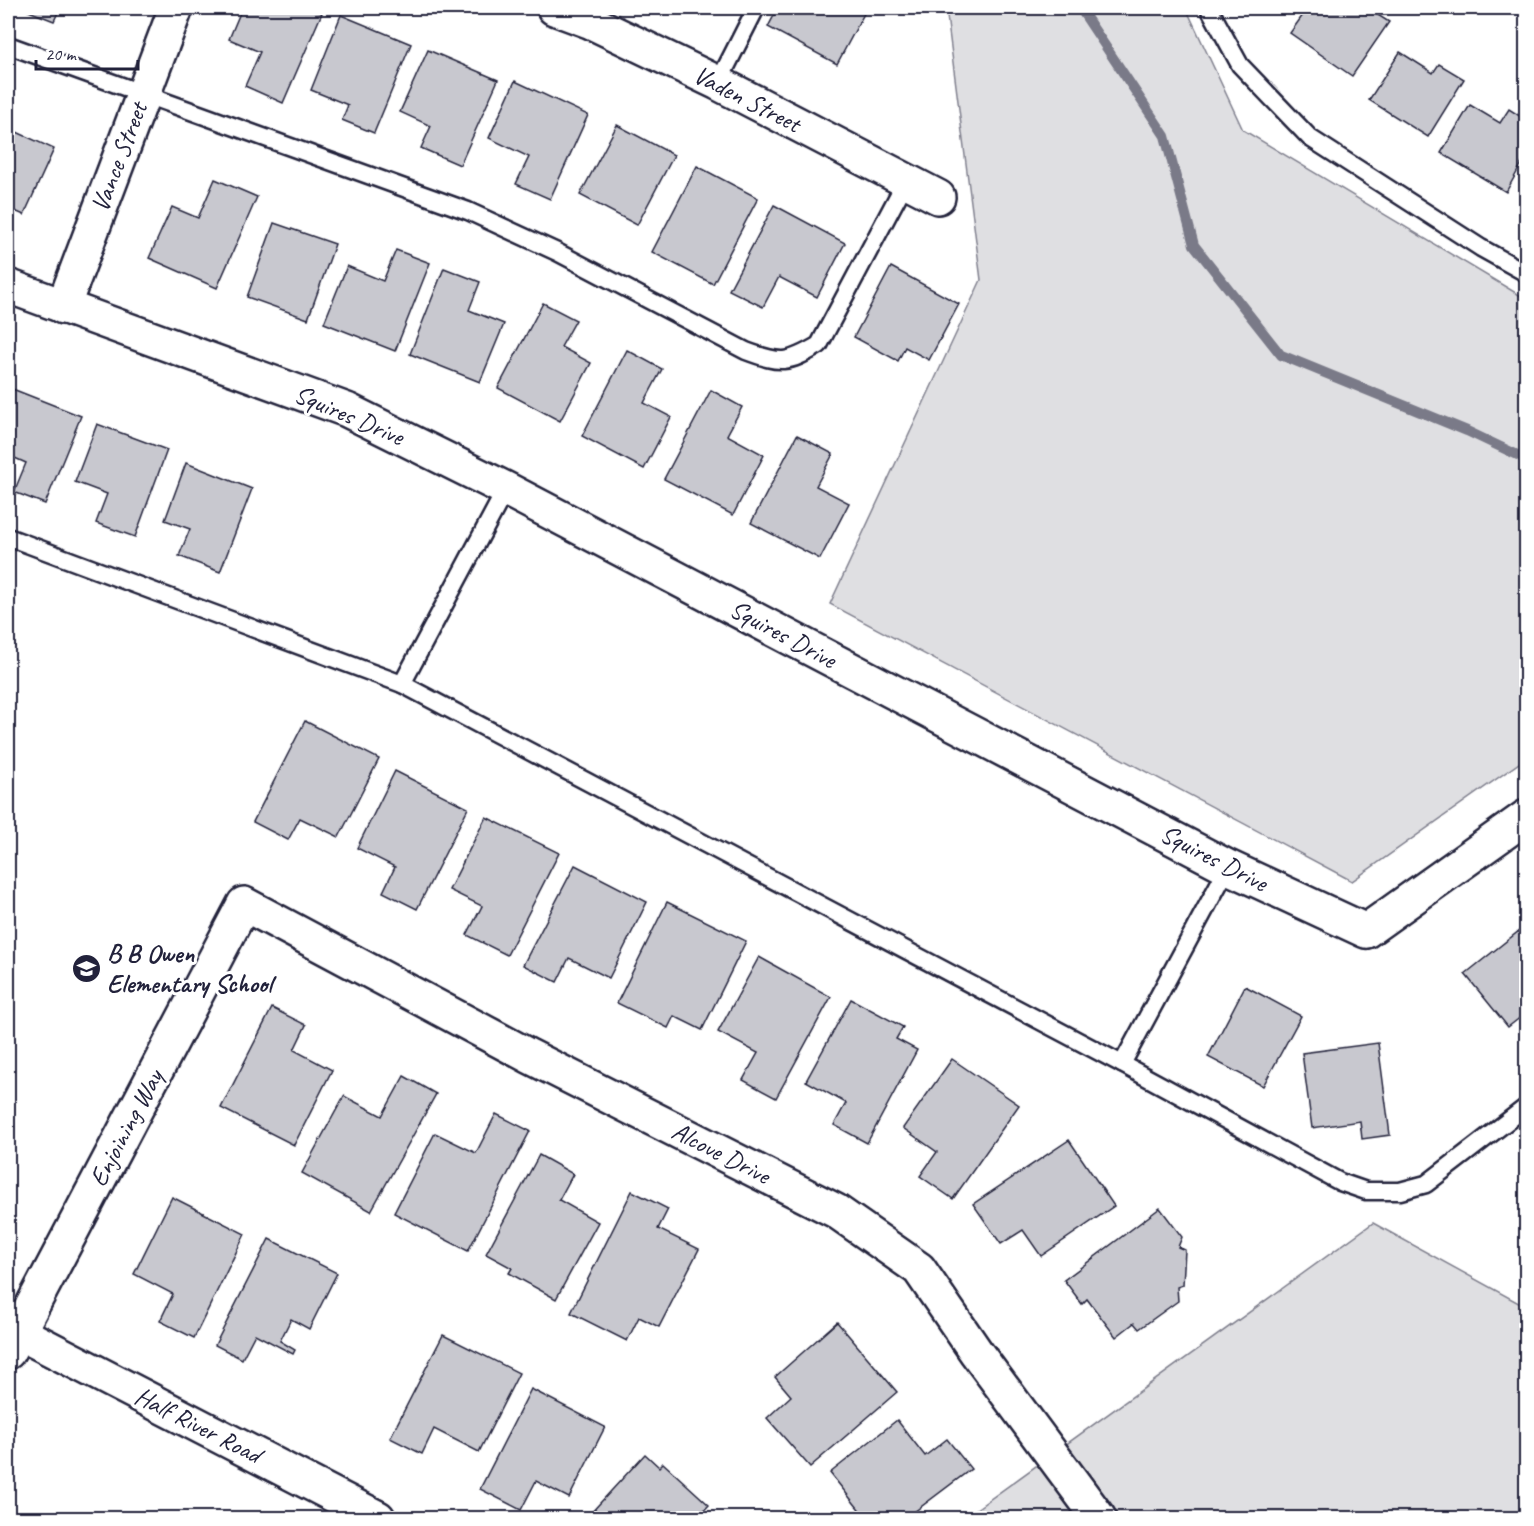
<svg xmlns="http://www.w3.org/2000/svg" width="1534" height="1526" viewBox="0 0 1534 1526" font-family="Caveat,sans-serif">
	<rect width="100%" height="100%" fill="#fff"/>
	<filter id="ink" filterUnits="userSpaceOnUse"><feTurbulence type="fractalNoise" baseFrequency=".0167" numOctaves="2"/><feDisplacementMap in="SourceGraphic" scale="12" xChannelSelector="R" yChannelSelector="G"/><feConvolveMatrix kernelMatrix="1 2 1 2 8 2 1 2 1" color-interpolation-filters="sRGB"/></filter>
	<g filter="url(#ink)">
		<!-- green -->
		<g fill="#dfdfe2" stroke="#80808e" stroke-width="1.5">
			<polygon points="946,8 1186,8 1243,130 1526,299 1526,758 1352,881 830,604 981,280"/>
			<polygon points="1373,1223 1526,1307 1526,1518 964,1518"/>
		</g>
		<g fill="none" stroke-linecap="round" stroke-linejoin="round">
			<!-- stream -->
			<polyline stroke="#7a7a88" stroke-width="10" points="1080,8 1165,136 1194,245 1281,355 1467,431 1526,459"/>
		</g>
		<!-- building -->
		<g fill="#c8c8cf" stroke="#22223b" stroke-width="1.5">
			<polygon points="21,8 60,8 54,21"/>
			<polygon points="242,8 310,8 322,13 283,103 245,86 260,52 229,39"/>
			<polygon points="778,8 867,8 837,64 768,27"/>
			<polygon points="1308,8 1367,8 1389,22 1352,76 1290,33"/>
			<polygon points="341,15 411,44 374,133 342,120 348,105 311,90"/>
			<polygon points="428,50 498,80 460,165 421,148 431,126 400,112"/>
			<polygon points="1400,52 1433,73 1439,64 1464,79 1428,137 1369,100"/>
			<polygon points="515,81 588,115 550,199 516,184 529,157 489,138"/>
			<polygon points="1470,105 1500,123 1509,109 1526,120 1526,156 1506,192 1441,153"/>
			<polygon points="617,125 674,155 637,225 580,195"/>
			<polygon points="8,128 54,149 24,215 8,208"/>
			<polygon points="697,166 758,198 713,284 652,252"/>
			<polygon points="215,179 257,197 217,288 149,258 172,207 198,218"/>
			<polygon points="774,205 845,243 817,297 779,277 763,307 729,290"/>
			<polygon points="274,223 335,244 308,319 247,297"/>
			<polygon points="396,250 430,263 395,351 324,323 347,266 383,281"/>
			<polygon points="891,267 959,304 929,360 905,347 898,361 854,337"/>
			<polygon points="444,268 480,282 469,310 504,324 480,382 410,354"/>
			<polygon points="543,303 576,320 561,347 591,363 560,421 498,388"/>
			<polygon points="627,350 662,369 644,403 671,417 644,469 582,436"/>
			<polygon points="10,388 81,416 45,504 14,492 26,463 8,455 8,394"/>
			<polygon points="711,390 742,407 727,435 764,455 733,515 664,479"/>
			<polygon points="97,424 167,450 135,537 96,523 107,494 75,482"/>
			<polygon points="797,435 833,454 816,486 849,503 820,559 751,523"/>
			<polygon points="186,463 252,489 220,572 179,556 190,529 165,520"/>
			<polygon points="305,721 379,759 339,837 300,818 288,840 253,822"/>
			<polygon points="395,771 468,808 417,909 383,892 395,867 357,848"/>
			<polygon points="486,817 559,853 507,955 467,935 482,906 449,890"/>
			<polygon points="575,865 647,902 609,978 569,958 557,982 523,965"/>
			<polygon points="667,902 746,941 702,1030 674,1016 668,1028 617,1003"/>
			<polygon points="1524,927 1526,931 1526,1013 1508,1027 1465,974"/>
			<polygon points="759,957 831,997 776,1098 743,1080 758,1053 718,1032"/>
			<polygon points="1245,986 1301,1016 1263,1086 1208,1057"/>
			<polygon points="851,999 903,1027 896,1039 917,1050 867,1143 834,1125 846,1103 806,1081"/>
			<polygon points="272,1008 306,1025 294,1050 332,1070 294,1145 221,1108"/>
			<polygon points="1378,1043 1390,1135 1362,1139 1360,1121 1312,1128 1302,1053"/>
			<polygon points="952,1059 1019,1105 953,1199 920,1176 937,1152 903,1128"/>
			<polygon points="404,1076 436,1094 371,1211 302,1173 344,1096 382,1116"/>
			<polygon points="496,1114 530,1131 468,1251 394,1213 435,1133 476,1153"/>
			<polygon points="1069,1140 1114,1206 1041,1256 1023,1230 1001,1244 973,1204"/>
			<polygon points="539,1155 573,1174 559,1200 598,1222 556,1299 509,1273 512,1268 486,1254"/>
			<polygon points="632,1191 668,1209 658,1229 699,1249 659,1327 639,1317 627,1341 571,1313"/>
			<polygon points="172,1197 245,1234 194,1338 160,1321 173,1294 134,1274"/>
			<polygon points="1160,1208 1182,1237 1178,1247 1185,1250 1183,1285 1177,1287 1178,1301 1139,1329 1134,1323 1116,1337 1087,1299 1082,1304 1064,1280"/>
			<polygon points="269,1239 337,1273 309,1329 291,1319 280,1341 295,1350 293,1354 255,1334 242,1359 215,1345"/>
			<polygon points="837,1322 897,1392 810,1467 767,1418 791,1396 775,1377"/>
			<polygon points="443,1335 519,1373 479,1452 434,1429 422,1454 390,1438"/>
			<polygon points="531,1389 605,1427 569,1498 536,1481 521,1510 480,1489"/>
			<polygon points="897,1420 925,1456 947,1439 971,1469 906,1518 866,1518 830,1473"/>
			<polygon points="645,1454 659,1467 663,1463 709,1505 697,1518 592,1518 589,1515"/>
		</g>
		<g fill="none" stroke-linecap="round" stroke-linejoin="round">
			<defs>
				<g id="service">
					<polyline points="1209,8 1240,65 1310,138 1481,248 1526,273"/>
					<path d="M 8,45 L 468,211 L 557,252 L 746,351 C 781,364 787,364 819,345 L 906,181"/>
					<polyline points="718,83 756,8"/>
					<polyline points="8,537 402,684 1122,1064 1340,1182 1366,1191 1400,1191 1426,1184 1526,1107"/>
					<polyline points="402,684 506,489"/>
					<polyline points="1122,1064 1228,867"/>
				</g>
				<g id="minor">
					<polyline points="554,8 589,21 718,83 938,197"/>
					<polyline points="63,307 176,8"/>
					<polyline points="18,1332 378,1518"/>
					<polyline points="8,1352 244,904 529,1056 836,1211 919,1269 976,1352 1099,1518"/>
				</g>
				<polyline id="tertiary" points="8,286 347,410 506,489 1228,867 1366,931 1526,817"/>
			</defs>
			<!-- service casing -->
			<use href="#service" stroke="#22223b" stroke-width="21"/>
			<!-- minor casing -->
			<use href="#minor" stroke="#22223b" stroke-width="38"/>
			<!-- tertiary casing -->
			<use href="#tertiary" stroke="#22223b" stroke-width="38"/>
			<!-- service -->
			<use href="#service" stroke="#fff" stroke-width="16"/>
			<!-- minor -->
			<use href="#minor" stroke="#fff" stroke-width="33"/>
			<!-- tertiary -->
			<use href="#tertiary" stroke="#fff" stroke-width="33"/>
		</g>
	</g>
	<!-- icons -->
	<defs>
		<symbol id="school-disc" viewBox="-11 -11 22 22"><circle r="9.5" fill="#22223b" stroke="#fff"/><path d="M0-5L7-2L0 1L-7-2ZM-4 1L0 2.5L4 1V4Q0 6-4 4Z" fill="#fff"/></symbol>
	</defs>
	<g fill-rule="evenodd">
		<use href="#school-disc" x="70" y="952" width="33" height="33"/>
	</g>
	<g text-anchor="middle" dominant-baseline="central" stroke-width="6" stroke-linejoin="round" paint-order="stroke">
		<!-- street labels -->
		<g font-size="26" fill="#22223b" stroke="#fff">
			<text transform="translate(747 99) rotate(27)">Vaden Street</text>
			<text transform="translate(119 157) rotate(-69)">Vance Street</text>
			<text transform="translate(349 415) rotate(23)">Squires Drive</text>
			<text transform="translate(783 634) rotate(28)">Squires Drive</text>
			<text transform="translate(1214 858) rotate(27)">Squires Drive</text>
			<text transform="translate(126 1128) rotate(-62)">Enjoining Way</text>
			<text transform="translate(721 1153) rotate(27)">Alcove Drive</text>
			<text transform="translate(198 1425) rotate(27)">Half River Road</text>
		</g>
		<!-- poi labels -->
		<g font-size="26" font-weight="bold" fill="#22223b" stroke="#fff" text-anchor="start">
			<text x="107" y="953">B B Owen<tspan x="107" dy="30">Elementary School</tspan></text>
		</g>
	</g>
	<!-- margin -->
	<rect width="1534" height="1526" fill="none" stroke="#fff" stroke-width="30"/>
	<rect x="15" y="15" width="1504" height="1496" fill="none" stroke="#22223b" stroke-width="2" filter="url(#ink)"/>
	<!-- scale -->
	<path d="M36 60v9h102v-9" fill="none" stroke="#22223b" stroke-width="3"/>
	<text x="45" y="60" font-size="18" fill="#22223b" stroke="#ffffff" stroke-width="4.5" paint-order="stroke">20 m</text>
</svg>
